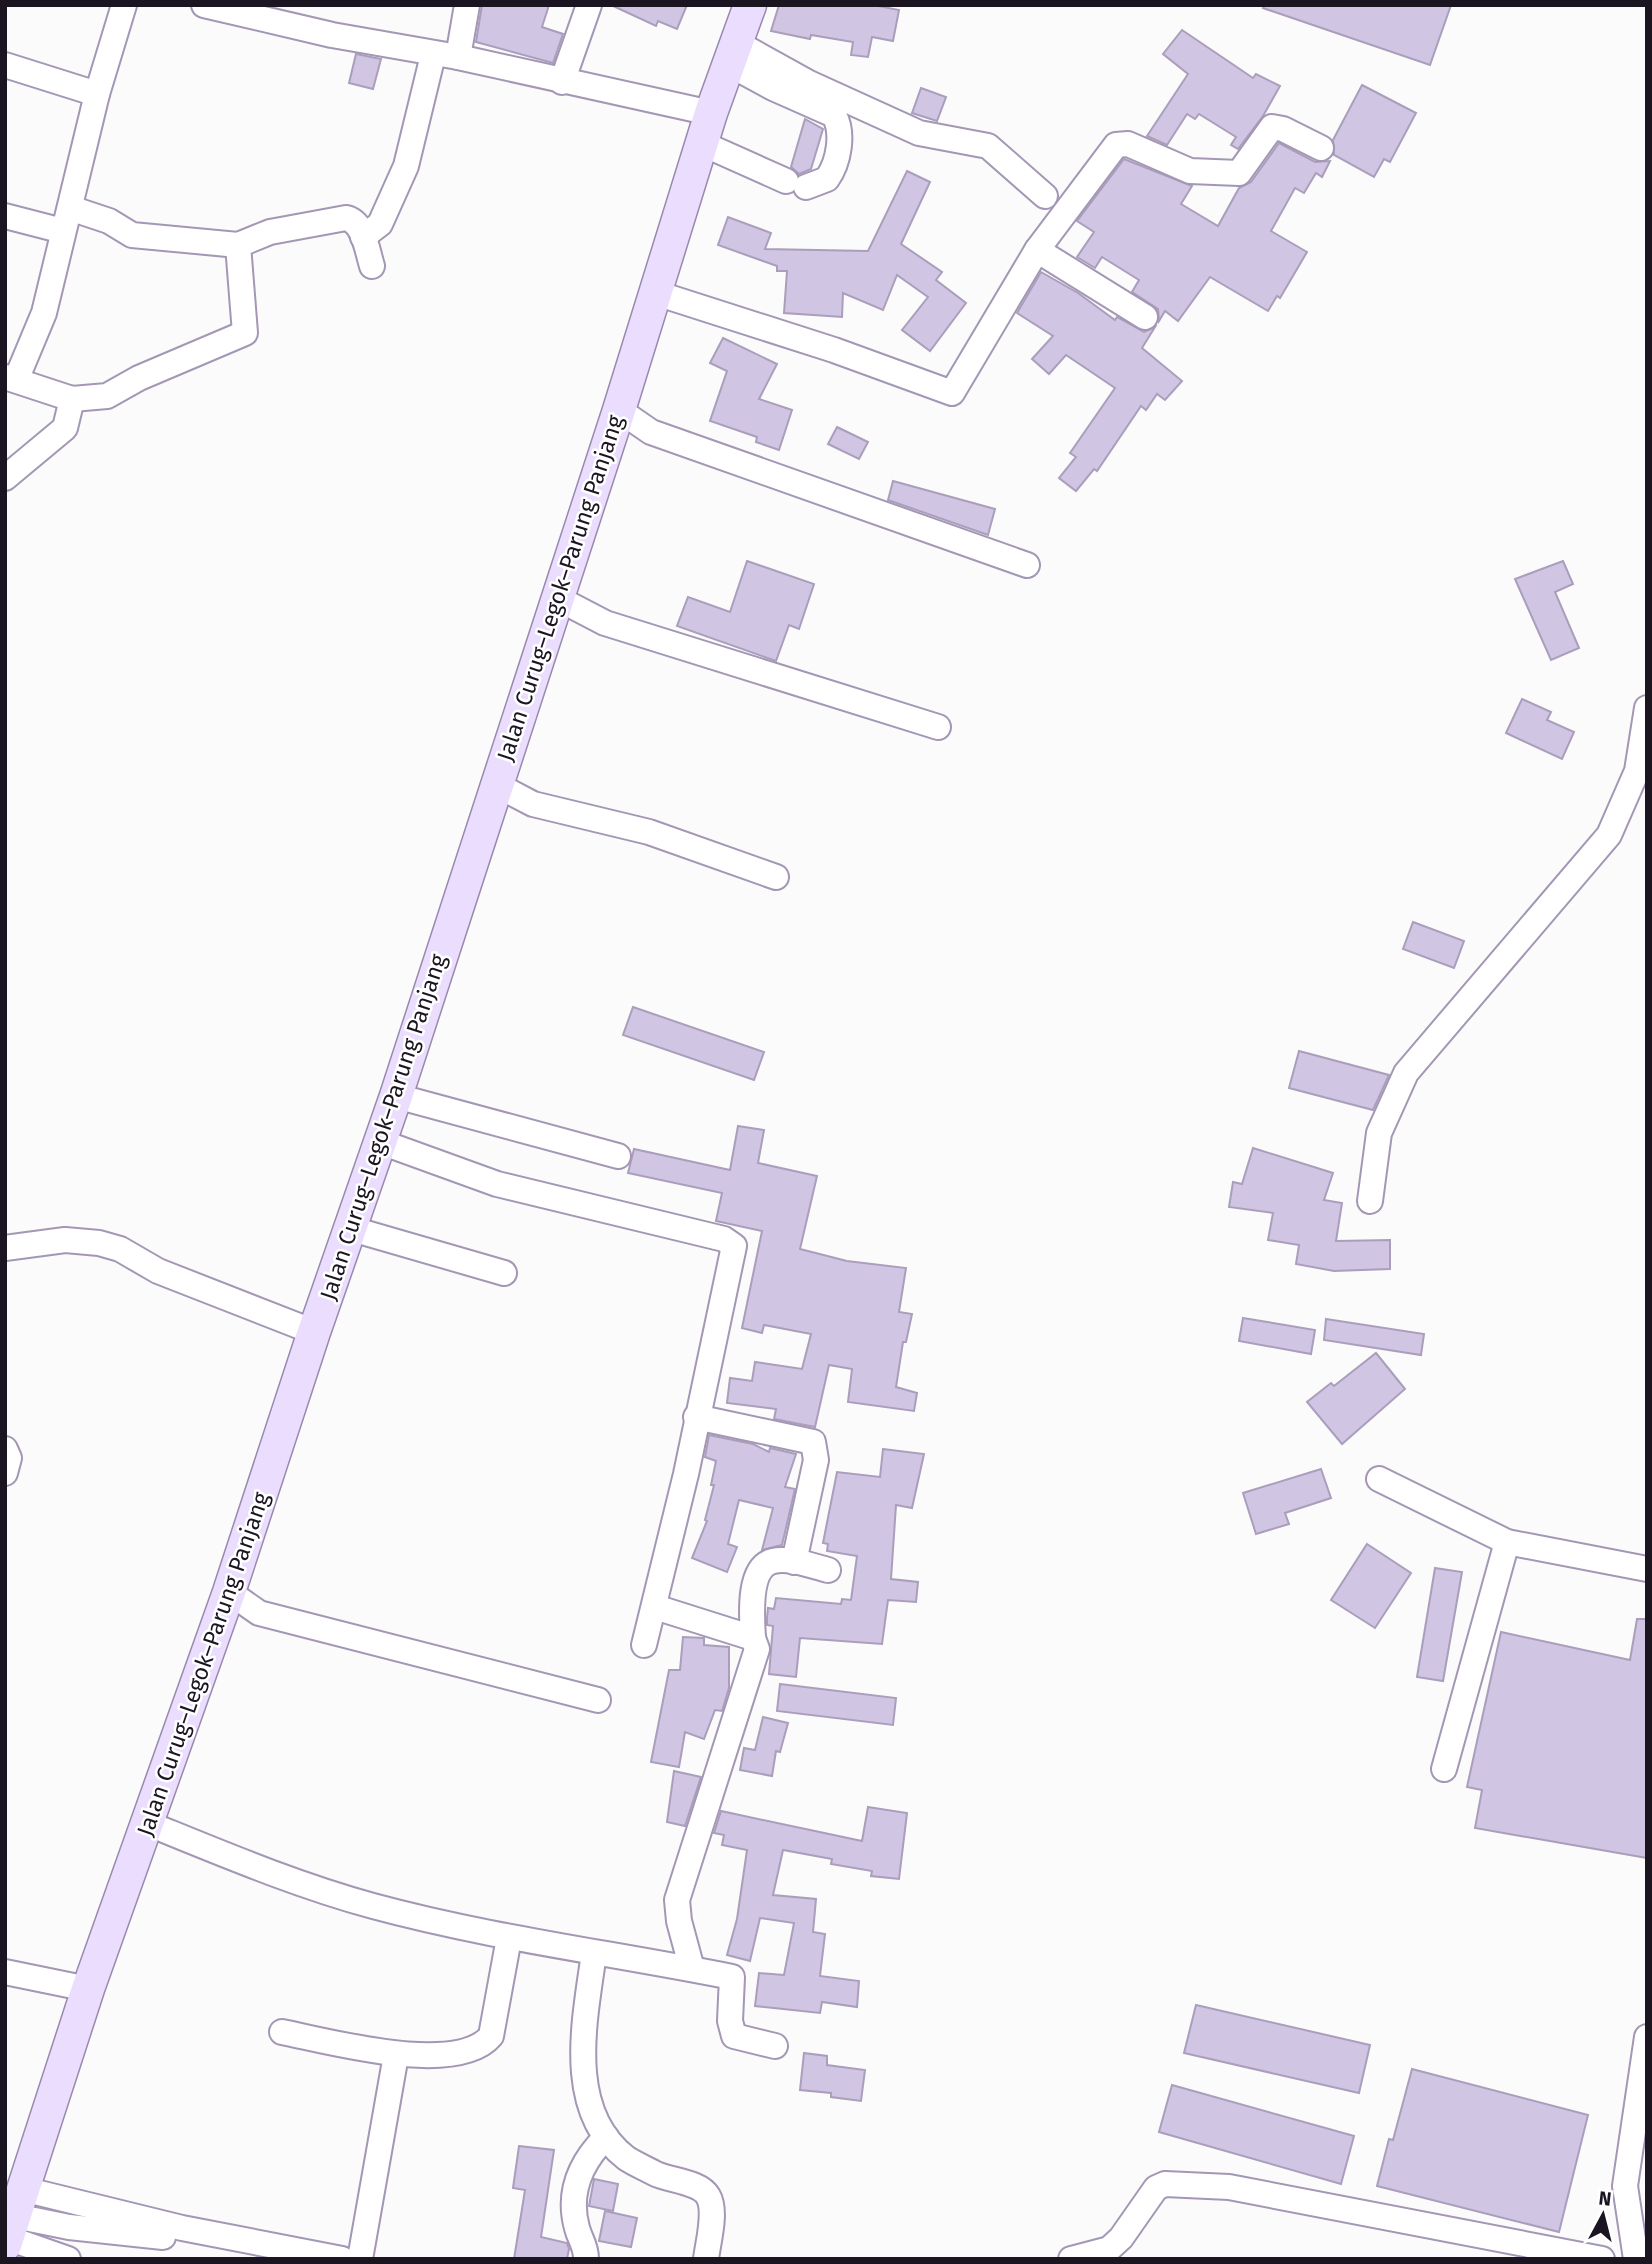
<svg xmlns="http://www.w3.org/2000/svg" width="1652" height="2264" viewBox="0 0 1652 2264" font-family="'Fira Sans',sans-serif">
	<rect width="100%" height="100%" fill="#fafbfa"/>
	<!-- building -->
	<g fill="#d1c5e4" stroke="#aa9ebc" stroke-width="2">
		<polygon points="482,5 549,5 542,27 563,34 553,63 476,42"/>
		<polygon points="611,5 687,5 677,29 658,21 656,26"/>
		<polygon points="779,5 873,5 899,10 893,41 872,37 868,57 851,55 853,42 811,35 810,39 771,31"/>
		<polygon points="1264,5 1451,5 1430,65 1263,8"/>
		<polygon points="1182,30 1253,78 1256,74 1280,86 1263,116 1238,149 1231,145 1236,137 1199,114 1195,119 1187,114 1167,145 1147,136 1188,74 1163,54"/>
		<polygon points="356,54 381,59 373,89 349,83"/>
		<polygon points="1362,85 1416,113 1390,162 1384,159 1374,177 1334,155 1333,140"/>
		<polygon points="921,88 946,97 937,121 912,113"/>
		<polygon points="805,119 823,129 811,169 799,174 791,167"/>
		<polygon points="1279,143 1315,162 1330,161 1322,177 1316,173 1304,193 1295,188 1271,231 1307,252 1280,298 1277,296 1268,311 1210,277 1178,321 1165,311 1159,321 1158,309 1132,292 1139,280 1102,257 1095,268 1077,257 1094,232 1077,221 1124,159 1192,186 1181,204 1218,226 1239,188 1251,182"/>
		<polygon points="907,171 930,182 901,244 942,272 936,280 966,303 930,351 902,330 928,297 897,275 883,310 843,293 842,317 784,313 787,271 777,271 777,266 718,245 728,217 771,233 765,249 868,251"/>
		<polygon points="1041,272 1078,293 1115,320 1117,317 1144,332 1155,327 1142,348 1182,381 1165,400 1157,394 1146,410 1141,406 1097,471 1094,469 1076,491 1059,478 1076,457 1070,453 1115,388 1066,355 1049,374 1032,359 1053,336 1017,313"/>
		<polygon points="723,338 777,364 759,399 792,410 779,450 756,442 757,437 710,421 727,371 710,363"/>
		<polygon points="837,427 868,442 859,459 828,444"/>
		<polygon points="893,481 995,509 988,535 888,500"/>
		<polygon points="747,561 814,584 799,629 789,625 776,661 677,626 688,597 730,612"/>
		<polygon points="1563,561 1573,584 1555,592 1579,648 1551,660 1515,579"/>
		<polygon points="1522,699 1551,712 1547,720 1574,732 1562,759 1506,733"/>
		<polygon points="1413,922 1464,941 1454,968 1403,949"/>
		<polygon points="633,1007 764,1052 754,1080 623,1035"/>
		<polygon points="1299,1051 1389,1075 1373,1110 1289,1088"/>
		<polygon points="738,1126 764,1130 758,1163 817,1176 800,1249 847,1261 906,1268 899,1312 912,1314 906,1342 903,1342 896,1387 917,1393 914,1411 848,1402 852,1369 829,1365 815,1427 774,1419 776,1409 727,1403 730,1378 752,1381 755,1362 802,1369 811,1334 764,1325 762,1333 742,1328 762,1231 716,1221 722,1193 628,1173 634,1149 730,1170"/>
		<polygon points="1253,1148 1333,1173 1324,1200 1342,1203 1336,1241 1390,1240 1390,1269 1334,1271 1296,1264 1299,1245 1268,1240 1273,1213 1229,1207 1233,1182 1242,1184"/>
		<polygon points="1243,1318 1315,1330 1311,1354 1239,1341"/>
		<polygon points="1326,1319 1424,1334 1421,1355 1324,1340"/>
		<polygon points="1376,1353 1405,1389 1342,1444 1307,1402 1331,1383 1334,1386"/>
		<polygon points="709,1435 753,1444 769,1452 770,1448 796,1454 785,1487 795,1489 782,1545 762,1550 773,1508 739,1500 728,1544 737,1547 727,1572 692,1558 707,1521 705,1520 714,1485 711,1485 716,1461 705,1457"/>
		<polygon points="883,1449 924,1454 912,1508 896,1505 891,1579 918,1582 916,1602 888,1600 882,1644 800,1638 796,1677 769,1674 773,1626 767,1625 767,1618 768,1608 774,1609 776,1598 841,1604 842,1599 851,1600 857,1556 827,1551 828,1544 823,1543 837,1472 880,1477"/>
		<polygon points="1321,1469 1331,1498 1285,1513 1289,1524 1256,1534 1243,1493"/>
		<polygon points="1367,1544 1411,1573 1375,1628 1331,1600"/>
		<polygon points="1435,1568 1462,1572 1443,1681 1417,1677"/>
		<polygon points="1637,1619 1647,1619 1647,1858 1475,1828 1482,1790 1467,1787 1501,1632 1630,1660"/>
		<polygon points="683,1637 704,1638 704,1645 729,1647 729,1688 722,1711 715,1710 704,1739 685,1732 679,1767 651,1762 669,1670 680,1670"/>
		<polygon points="780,1684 896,1698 893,1725 777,1711"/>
		<polygon points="763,1717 788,1723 780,1752 776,1751 772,1776 740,1770 744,1748 755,1750"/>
		<polygon points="674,1771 701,1777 685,1826 667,1822"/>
		<polygon points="868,1807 907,1813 899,1879 871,1876 872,1871 831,1864 832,1859 783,1850 773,1895 816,1899 813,1932 825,1934 820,1976 859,1981 857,2007 822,2002 820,2013 755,2006 759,1973 784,1975 794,1923 760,1918 750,1961 727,1955 737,1919 747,1850 722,1845 724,1835 714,1833 721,1811 862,1841"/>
		<polygon points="1196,2005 1370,2045 1359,2093 1184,2053"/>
		<polygon points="804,2053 827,2056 827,2065 865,2070 861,2101 831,2097 831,2093 800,2090"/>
		<polygon points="1412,2069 1588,2115 1559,2232 1377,2186 1389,2139 1393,2140"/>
		<polygon points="1172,2085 1354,2136 1341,2184 1159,2132"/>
		<polygon points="519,2146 554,2150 541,2237 567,2243 569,2249 567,2259 514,2259 525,2190 513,2188"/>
		<polygon points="594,2179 618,2184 613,2211 589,2206"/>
		<polygon points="605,2211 637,2218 631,2247 599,2241"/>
	</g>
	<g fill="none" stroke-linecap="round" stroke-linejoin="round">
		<defs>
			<g id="minor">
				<polyline points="204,5 332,35 458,57 711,113"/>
				<polyline points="735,42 809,83 919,133 988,146 1045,196"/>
				<polyline points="458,57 467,5"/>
				<path d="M 727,63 L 773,88 L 834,115 C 844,133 839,162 827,179 L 806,187"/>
				<polyline points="5,65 97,94"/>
				<polyline points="562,82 589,5"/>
				<polyline points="701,143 786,181"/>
				<path d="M 70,208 L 109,221 L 132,235 L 238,245 L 270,232 L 346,218 C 364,222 367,250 372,266"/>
				<polyline points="5,216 63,231"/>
				<polyline points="363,237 380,224 406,166 433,55"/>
				<polyline points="1037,250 1145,317"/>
				<polyline points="656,293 834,350 952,393 1037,250 1116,145 1128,144 1190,171 1239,173 1272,127 1283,129 1321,148"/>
				<polyline points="5,377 72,399 107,396 139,378 245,333 238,245"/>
				<polyline points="16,380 44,313 97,94 124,5"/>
				<polyline points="619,410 651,432 1027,565"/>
				<polyline points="5,478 65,428 72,399"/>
				<polyline points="557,598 605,623 938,727"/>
				<polyline points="495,784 533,804 649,832 776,877"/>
				<polyline points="396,1096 618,1156"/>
				<polyline points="381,1142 497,1184 724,1239 734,1246 686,1474 644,1645"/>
				<polyline points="1370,1201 1379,1133 1406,1073 1609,835 1637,771 1647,708"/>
				<polyline points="352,1229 504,1273"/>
				<polyline points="5,1248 65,1240 99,1243 120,1249 158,1271 314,1332"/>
				<polyline points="696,1417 813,1442 816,1460 794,1562"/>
				<polyline points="5,1449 9,1458 5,1473"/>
				<polyline points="1379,1479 1507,1542 1647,1569"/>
				<polyline points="229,1592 259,1613 598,1700"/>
				<polyline points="655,1607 753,1638 757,1649 677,1900 679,1921 692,1969"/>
				<path d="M 753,1638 C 752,1619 747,1567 773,1561 C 790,1557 812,1566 828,1570"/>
				<polyline points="1444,1769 1507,1542"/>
				<path d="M 149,1824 C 223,1854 296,1885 373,1906 C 491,1938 612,1953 732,1977 L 730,2021 L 734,2036 L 775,2046"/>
				<path d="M 594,1953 C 585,2019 564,2110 626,2158 C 635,2164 645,2168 654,2173 C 669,2181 699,2181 708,2196 C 717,2211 708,2242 706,2259"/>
				<polyline points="5,1972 88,1989"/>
				<path d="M 282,2032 C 328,2041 456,2077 491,2036 L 509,1938"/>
				<polyline points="23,2189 182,2228 342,2259"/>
				<polyline points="15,2216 69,2227 163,2237"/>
				<polyline points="8,2238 68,2259"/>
				<polyline points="360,2259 396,2055"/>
				<path d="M 586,2259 C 586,2245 580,2240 577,2228 C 567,2192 581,2162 606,2137"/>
				<polyline points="1071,2259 1109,2249 1121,2238 1156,2188 1165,2184 1229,2187 1602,2259"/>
				<polyline points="1636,2259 1625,2186 1647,2037"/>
			</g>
			<polyline id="major" points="5,2245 88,1989 229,1592 314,1332 396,1096 619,410 711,113 750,5"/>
		</defs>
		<!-- minor casing -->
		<use href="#minor" stroke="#a397b5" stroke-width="28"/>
		<!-- major casing -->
		<use href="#major" stroke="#9989af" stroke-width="35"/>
		<!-- minor -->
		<use href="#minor" stroke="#fff" stroke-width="24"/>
		<!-- major -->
		<use href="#major" stroke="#ebddfd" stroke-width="32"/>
	</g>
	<g text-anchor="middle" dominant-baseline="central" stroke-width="5" stroke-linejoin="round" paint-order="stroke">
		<!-- street labels -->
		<g font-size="23" fill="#1a1521" stroke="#fff">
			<text transform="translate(560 588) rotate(-72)">Jalan Curug–Legok–Parung Panjang</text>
			<text transform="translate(383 1127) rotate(-72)">Jalan Curug–Legok–Parung Panjang</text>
			<text transform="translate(203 1664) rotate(-71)">Jalan Curug–Legok–Parung Panjang</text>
		</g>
	</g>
	<!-- border -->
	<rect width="1652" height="2264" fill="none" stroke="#1a1521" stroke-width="14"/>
	<!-- north arrow -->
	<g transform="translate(1603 2215) rotate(7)" stroke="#ffffff" stroke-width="5" paint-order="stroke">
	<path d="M0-5L12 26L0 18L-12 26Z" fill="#1a1521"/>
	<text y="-10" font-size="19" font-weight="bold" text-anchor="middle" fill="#1a1521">N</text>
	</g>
</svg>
